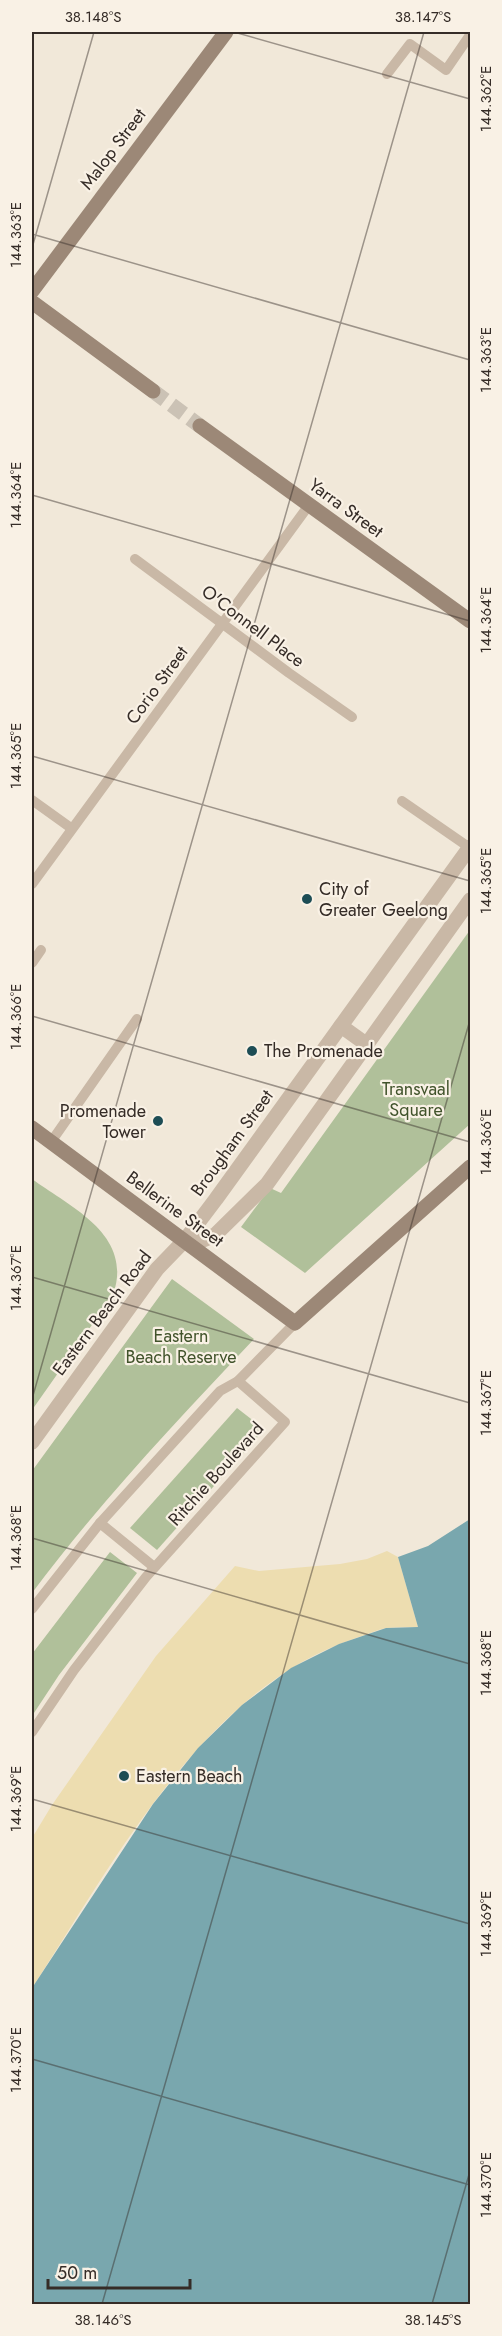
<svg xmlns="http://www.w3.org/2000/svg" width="502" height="2336" viewBox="0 0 502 2336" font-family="Jost,sans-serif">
	<rect width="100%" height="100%" fill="#f1e8d9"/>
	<!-- green -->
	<g fill="#b0c09a">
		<polygon points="470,930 470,1124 305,1273 241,1227 270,1188 281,1193"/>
		<path d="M 32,1179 C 72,1208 134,1235 113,1295 L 32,1410 Z"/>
		<path d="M 172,1279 L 254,1339 C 177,1421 99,1503 32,1593 L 32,1471 Z"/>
		<polygon points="237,1408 259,1425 261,1433 157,1550 130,1528"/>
		<polygon points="110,1552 137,1573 59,1675 32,1716 32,1654"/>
	</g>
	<!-- sand -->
	<path fill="#edddb0" d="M 387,1551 L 398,1557 L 418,1627 C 408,1627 396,1627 386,1628 C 376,1630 366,1635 356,1638 C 204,1688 114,1862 32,1988 L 32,1838 L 52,1805 L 156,1656 L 235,1566 L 259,1571 L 340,1564 L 367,1559 Z"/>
	<!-- water -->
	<polygon fill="#79a7ae" points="470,1519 470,2304 32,2304 32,1988 153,1804 198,1748 242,1705 291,1668 339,1644 386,1628 418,1627 398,1557 428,1546"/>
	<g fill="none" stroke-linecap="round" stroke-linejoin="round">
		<!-- secondary-tunnel -->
		<polyline stroke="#cbc2b5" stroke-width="15" stroke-dasharray="15 8" stroke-linecap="butt" points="153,391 200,426"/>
		<!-- lane -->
		<g stroke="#c9b8a6" stroke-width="10">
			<polyline points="387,74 410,44 446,70 470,35"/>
			<polyline points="135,559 289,673 352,717"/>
			<polyline points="32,800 71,828"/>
			<polyline points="402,801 470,848"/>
			<polyline points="32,884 309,505"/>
			<polyline points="32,963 41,950"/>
			<polyline points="51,1142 137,1019"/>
			<polyline points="100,1523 154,1567"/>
			<polyline points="32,1609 100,1523 220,1391 238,1381 295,1323"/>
			<polyline points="32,1732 74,1670 146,1577 285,1422 238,1381"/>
		</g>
		<!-- street -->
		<g stroke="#c9b8a6" stroke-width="15">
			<polyline points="341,1026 366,1044"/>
			<polyline points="185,1240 203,1240 215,1235 267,1184 470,900"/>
			<polyline points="32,1442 157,1269 185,1240 216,1199 470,847"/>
		</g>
		<!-- secondary -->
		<g stroke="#9c8877" stroke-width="15">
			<polyline points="32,291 226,32"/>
			<polyline points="32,302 153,391"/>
			<polyline points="200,426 470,621"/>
			<polyline points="32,1128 295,1323 470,1167"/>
		</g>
	</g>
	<!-- ticks -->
	<path fill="none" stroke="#352c27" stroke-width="1.5" stroke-opacity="0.45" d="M 234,32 L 470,99M 32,234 L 470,360M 32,248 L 94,32M 32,495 L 470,621M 32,756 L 470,881M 32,1016 L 470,1142M 32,1277 L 470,1403M 32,1399 L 424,32M 32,1538 L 470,1664M 32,1799 L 470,1924M 32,2059 L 470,2185M 102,2304 L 470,1020M 432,2304 L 470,2171"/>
	<!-- markers -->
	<g fill="#1d4d55" stroke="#f9f1e5" stroke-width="2">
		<circle cx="307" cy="899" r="6"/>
		<circle cx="252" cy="1051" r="6"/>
		<circle cx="158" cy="1121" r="6"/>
		<circle cx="124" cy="1776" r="6"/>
	</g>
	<g text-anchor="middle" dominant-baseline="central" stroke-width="4.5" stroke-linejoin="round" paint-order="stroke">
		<!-- street labels -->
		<g font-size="18" fill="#352c27" stroke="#f9f1e5">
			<text transform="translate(113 149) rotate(-53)">Malop Street</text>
			<text transform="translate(346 508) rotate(36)">Yarra Street</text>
			<text transform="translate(253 626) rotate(37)">O'Connell Place</text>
			<text transform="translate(157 685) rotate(-54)">Corio Street</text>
			<text transform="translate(232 1143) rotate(-54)">Brougham Street</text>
			<text transform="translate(175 1209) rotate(36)">Bellerine Street</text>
			<text transform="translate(102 1313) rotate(-53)">Eastern Beach Road</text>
			<text transform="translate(216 1474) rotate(-48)">Ritchie Boulevard</text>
		</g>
		<!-- poi labels -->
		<g font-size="18" fill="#352c27" stroke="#f9f1e5" text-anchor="start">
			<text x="319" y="889">City of<tspan x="319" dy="21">Greater Geelong</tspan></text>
			<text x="264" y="1051">The Promenade</text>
			<text x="146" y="1111" text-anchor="end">Promenade<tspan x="146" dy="21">Tower</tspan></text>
			<text x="136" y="1776">Eastern Beach</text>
		</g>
		<!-- park labels -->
		<g font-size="18" fill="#41532b" stroke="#f9f1e5">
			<text x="416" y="1089">Transvaal<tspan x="416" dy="21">Square</tspan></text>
			<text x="181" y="1336">Eastern<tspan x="181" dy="21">Beach Reserve</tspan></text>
		</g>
	</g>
	<!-- border -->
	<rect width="502" height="2336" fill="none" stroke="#f9f1e5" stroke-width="66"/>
	<!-- scale -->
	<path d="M48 2279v9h142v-9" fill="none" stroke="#352c27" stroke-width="3"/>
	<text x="57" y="2279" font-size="18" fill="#352c27" stroke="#f9f1e5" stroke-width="4.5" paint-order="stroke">50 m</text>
	<rect x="33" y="33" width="436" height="2270" fill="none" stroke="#352c27" stroke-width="2"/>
	<g font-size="15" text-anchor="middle" fill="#352c27">
		<text x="93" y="22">38.148°S</text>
		<text x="423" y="22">38.147°S</text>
		<text transform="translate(486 99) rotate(-90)" y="5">144.362°E</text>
		<text transform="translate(16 235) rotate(-90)" y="5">144.363°E</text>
		<text transform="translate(486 360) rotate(-90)" y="5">144.363°E</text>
		<text transform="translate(16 495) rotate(-90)" y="5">144.364°E</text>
		<text transform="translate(486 620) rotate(-90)" y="5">144.364°E</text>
		<text transform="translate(16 756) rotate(-90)" y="5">144.365°E</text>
		<text transform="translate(486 881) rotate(-90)" y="5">144.365°E</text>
		<text transform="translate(16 1017) rotate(-90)" y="5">144.366°E</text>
		<text transform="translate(486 1142) rotate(-90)" y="5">144.366°E</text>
		<text transform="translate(16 1278) rotate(-90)" y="5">144.367°E</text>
		<text transform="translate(486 1403) rotate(-90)" y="5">144.367°E</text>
		<text transform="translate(16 1538) rotate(-90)" y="5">144.368°E</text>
		<text transform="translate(486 1663) rotate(-90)" y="5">144.368°E</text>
		<text transform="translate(16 1799) rotate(-90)" y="5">144.369°E</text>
		<text transform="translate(486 1924) rotate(-90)" y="5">144.369°E</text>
		<text transform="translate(16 2060) rotate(-90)" y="5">144.370°E</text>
		<text transform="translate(486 2185) rotate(-90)" y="5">144.370°E</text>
		<text x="103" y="2325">38.146°S</text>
		<text x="433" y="2325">38.145°S</text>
	</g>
</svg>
